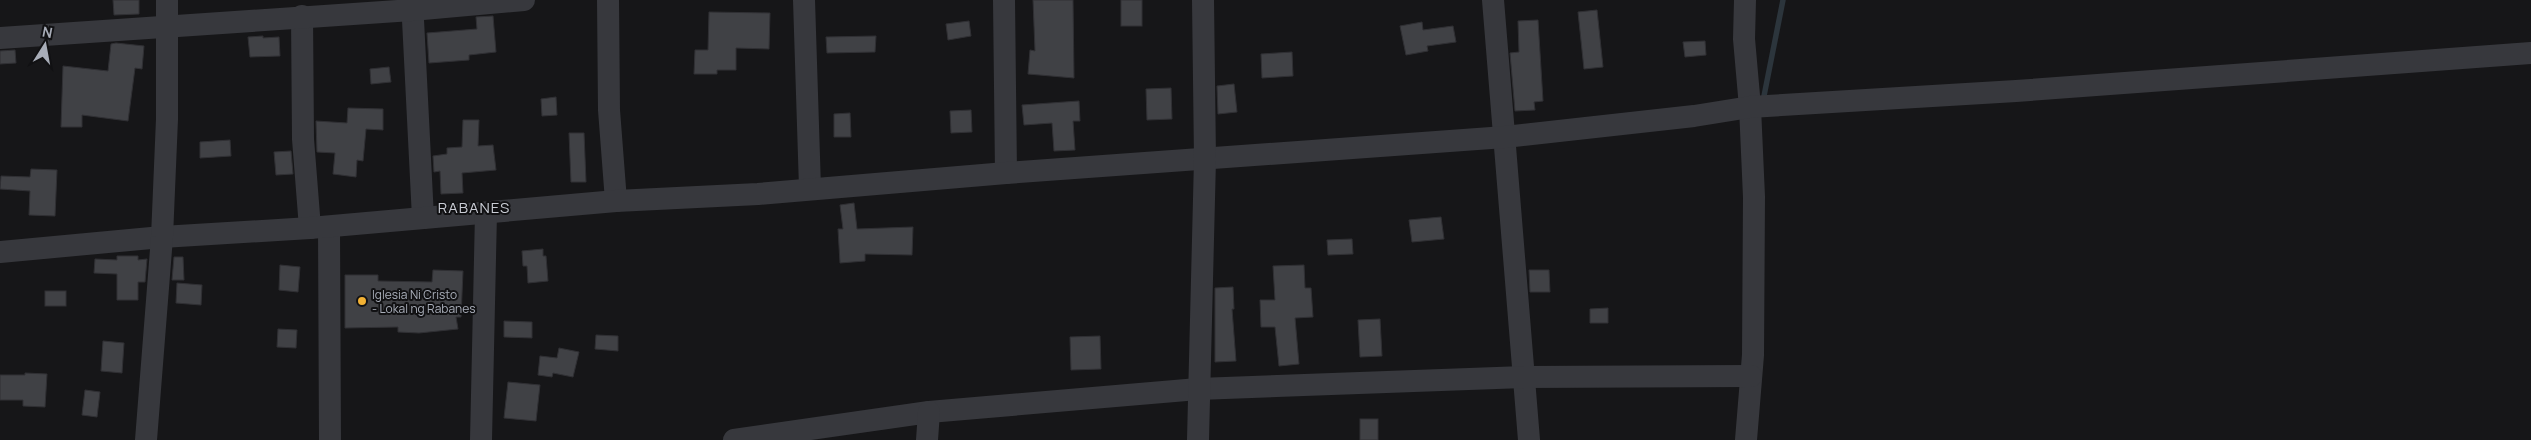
<svg xmlns="http://www.w3.org/2000/svg" width="2531" height="440" viewBox="0 0 2531 440" font-family="Manrope,sans-serif">
	<rect width="100%" height="100%" fill="#161618"/>
	<g fill="none" stroke-linecap="round" stroke-linejoin="round">
		<!-- stream -->
		<polyline stroke="#2c353c" stroke-width="5.5" points="1764,96 1783,0"/>
	</g>
	<!-- building -->
	<g fill="#404145" stroke="#303034">
		<polygon points="113,0 139,0 139,14 114,15"/>
		<polygon points="1033,0 1073,0 1074,78 1028,74 1030,50 1035,51"/>
		<rect x="1121" y="0" width="21" height="26"/>
		<polygon points="1597,10 1603,67 1584,69 1578,12"/>
		<polygon points="709,12 770,13 769,49 736,48 736,70 717,70 717,74 694,74 695,50 708,50"/>
		<polygon points="493,16 496,52 469,55 469,60 429,63 427,33 477,29 476,17"/>
		<polygon points="1538,20 1543,101 1534,102 1535,110 1515,111 1510,53 1519,52 1518,21"/>
		<polygon points="969,21 971,36 948,40 946,24"/>
		<polygon points="1422,22 1423,30 1453,26 1456,42 1427,46 1428,51 1406,55 1400,26"/>
		<polygon points="263,36 263,38 279,37 280,56 250,57 248,37"/>
		<polygon points="876,36 875,52 827,53 826,37"/>
		<polygon points="1705,41 1706,55 1685,57 1683,42"/>
		<polygon points="116,43 144,46 142,69 135,68 128,121 82,115 82,127 61,127 63,66 108,71 111,44"/>
		<polygon points="15,50 16,63 0,64 0,51"/>
		<polygon points="1292,52 1293,76 1262,78 1261,54"/>
		<polygon points="389,67 391,82 371,84 370,69"/>
		<polygon points="1234,84 1237,112 1218,114 1217,86"/>
		<polygon points="1171,88 1172,119 1147,120 1146,89"/>
		<polygon points="556,97 557,115 542,116 541,99"/>
		<polygon points="1079,101 1080,121 1073,121 1075,150 1054,151 1052,123 1024,125 1022,105"/>
		<polygon points="348,108 383,109 383,130 366,129 363,161 357,160 356,177 333,174 335,153 317,152 316,121 347,123"/>
		<polygon points="971,110 972,132 951,133 950,111"/>
		<polygon points="850,113 851,137 834,137 834,114"/>
		<polygon points="463,120 479,120 478,146 493,145 496,170 462,173 463,193 441,194 440,171 434,172 433,156 447,154 447,148 462,147"/>
		<polygon points="569,133 584,133 586,182 571,182"/>
		<polygon points="230,140 231,156 200,158 200,142"/>
		<polygon points="291,151 293,174 276,175 274,152"/>
		<polygon points="31,169 57,170 55,216 29,215 30,191 0,189 1,176 30,177"/>
		<polygon points="854,203 857,229 913,227 912,255 865,254 865,261 840,263 838,229 843,229 840,205"/>
		<polygon points="1441,217 1444,239 1412,242 1409,220"/>
		<polygon points="1352,239 1353,254 1328,255 1327,240"/>
		<polygon points="543,249 543,256 546,256 548,281 528,283 527,266 523,266 522,251"/>
		<polygon points="117,256 138,256 138,260 147,259 145,282 138,282 138,300 117,300 117,274 94,273 95,259 117,260"/>
		<polygon points="174,257 183,257 184,280 172,280"/>
		<polygon points="280,265 300,267 298,292 279,290"/>
		<polygon points="1304,265 1305,288 1311,288 1313,317 1295,318 1299,364 1279,366 1275,327 1261,327 1260,300 1275,300 1273,266"/>
		<polygon points="433,270 463,271 461,317 456,317 458,329 419,333 398,332 398,327 345,328 345,275 378,275 378,281 432,282"/>
		<polygon points="1529,270 1549,270 1550,292 1530,292"/>
		<polygon points="177,283 202,285 201,305 176,303"/>
		<polygon points="1233,287 1234,309 1232,309 1236,361 1215,362 1215,288"/>
		<rect x="45" y="291" width="21" height="15"/>
		<polygon points="1608,308 1608,323 1590,323 1590,309"/>
		<polygon points="1380,319 1382,356 1360,357 1358,320"/>
		<polygon points="504,321 532,322 532,338 504,337"/>
		<polygon points="278,329 297,330 296,348 277,347"/>
		<polygon points="596,335 618,336 618,351 595,349"/>
		<polygon points="1100,336 1101,369 1071,370 1070,337"/>
		<polygon points="103,341 124,343 122,373 101,371"/>
		<polygon points="559,348 579,352 573,377 553,373 552,377 538,375 540,356 557,358"/>
		<polygon points="25,373 47,374 45,407 23,406 23,400 0,400 0,375 25,375"/>
		<polygon points="508,382 540,385 536,421 504,418"/>
		<polygon points="85,390 100,392 97,417 82,415"/>
		<rect x="1360" y="419" width="18" height="21"/>
	</g>
	<g fill="none" stroke-linecap="round" stroke-linejoin="round">
		<!-- minor -->
		<g stroke="#37383d" stroke-width="22">
			<polyline points="412,0 423,218"/>
			<polyline points="608,0 609,110 616,201"/>
			<polyline points="804,0 810,188"/>
			<polyline points="1004,0 1006,173"/>
			<polyline points="1493,0 1529,440"/>
			<polyline points="1745,0 1744,39 1750,107 1754,197 1753,355 1746,440"/>
			<polyline points="302,16 303,139 310,228"/>
			<polyline points="0,38 412,10 524,0"/>
			<polyline points="329,227 330,440"/>
			<polyline points="0,252 162,237 310,228 616,201 758,194 1006,173 1505,137 1694,116 1750,107 2016,91 2531,53"/>
			<polyline points="146,440 162,237 167,119 167,0"/>
			<polyline points="481,440 486,213"/>
			<polyline points="734,440 929,412 1198,389 1524,377 1751,376"/>
			<polyline points="927,440 929,412"/>
			<polyline points="1198,440 1205,159 1203,0"/>
		</g>
	</g>
	<!-- markers -->
	<circle fill="#f2b134" stroke="#111113" stroke-width="2" cx="362" cy="301" r="5"/>
	<g text-anchor="middle" dominant-baseline="central" stroke-width="4" stroke-linejoin="round" paint-order="stroke">
		<!-- poi labels -->
		<g font-size="12" fill="#a8adb8" stroke="#111113" text-anchor="start">
			<text x="372" y="294">Iglesia Ni Cristo<tspan x="372" dy="14">- Lokal ng Rabanes</tspan></text>
		</g>
		<!-- quarter labels -->
		<g font-size="15" letter-spacing="1" fill="#c9ccd4" stroke="#111113">
			<text x="474" y="207">RABANES</text>
		</g>
	</g>
	<!-- north arrow -->
	<g transform="translate(45 45) rotate(11)" stroke="#111113" stroke-width="4" paint-order="stroke">
	<path d="M0-4L9 19L0 12L-9 19Z" fill="#a8adb8"/>
	<text y="-8" font-size="14" font-weight="bold" text-anchor="middle" fill="#a8adb8">N</text>
	</g>
</svg>
